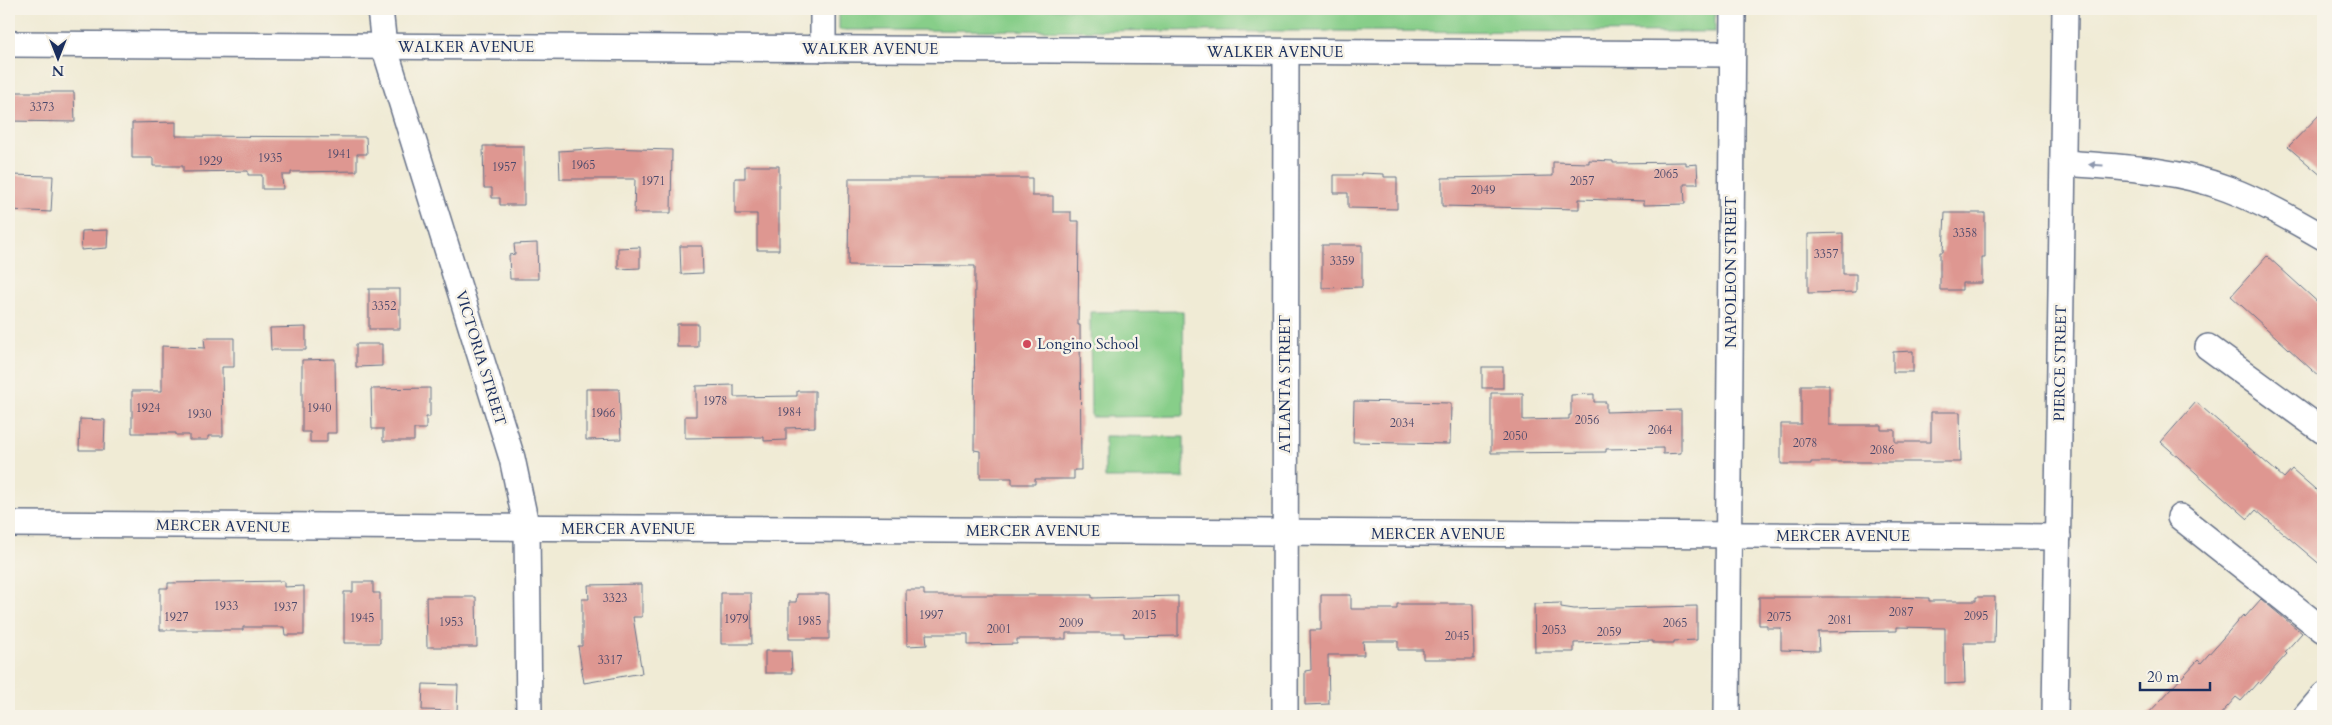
<svg xmlns="http://www.w3.org/2000/svg" width="2332" height="725" viewBox="0 0 2332 725" font-family="Cardo,serif">
	<rect width="100%" height="100%" fill="#f7f3e8"/>
	<filter id="ink" filterUnits="userSpaceOnUse"><feTurbulence type="fractalNoise" baseFrequency=".02" numOctaves="2"/><feDisplacementMap in="SourceGraphic" scale="10" xChannelSelector="R" yChannelSelector="G"/><feConvolveMatrix kernelMatrix="1 2 1 2 8 2 1 2 1" color-interpolation-filters="sRGB"/></filter>
	<filter id="wash" filterUnits="userSpaceOnUse"><feTurbulence type="fractalNoise" baseFrequency=".0096" numOctaves="4" result="noise"/><feDisplacementMap in="SourceGraphic" scale="20" xChannelSelector="R" yChannelSelector="G"/><feGaussianBlur stdDeviation="1.12" result="paint"/><feColorMatrix in="noise" values="0 0 0 0 0 0 0 0 0 0 0 0 0 0 0 0 0 1.4 0 .05"/><feComposite in="paint" operator="in"/></filter>
	<g filter="url(#wash)">
		<rect width="100%" height="100%" fill="#f0ebd5"/>
		<!-- green -->
		<g fill="#87ce89" stroke="#517e74">
			<polygon points="839,9 1715,9 1715,32 839,30"/>
			<polygon points="1183,311 1184,416 1091,417 1090,312"/>
			<polygon points="1105,436 1184,437 1184,478 1105,478"/>
		</g>
		<g id="blocks">
			<!-- building -->
			<g fill="#de9791">
				<polygon points="9,92 74,92 75,122 9,121"/>
				<polygon points="2323,111 2323,177 2288,147"/>
				<polygon points="176,122 176,136 366,137 367,154 357,154 357,171 291,172 291,175 282,175 283,189 262,189 262,175 248,175 248,171 183,172 183,166 153,166 153,158 132,158 132,123"/>
				<polygon points="483,146 524,146 524,205 500,205 500,198 492,198 492,188 484,188"/>
				<polygon points="606,148 672,150 671,213 634,213 635,179 560,179 559,151"/>
				<polygon points="1589,160 1613,161 1613,163 1686,162 1686,165 1697,164 1698,184 1684,184 1685,204 1644,205 1644,201 1579,199 1579,209 1442,206 1442,178 1553,176 1553,162 1589,163"/>
				<polygon points="745,166 779,166 779,250 757,250 757,214 735,214 735,178 745,178"/>
				<polygon points="1361,173 1384,174 1384,177 1397,177 1397,209 1348,208 1348,193 1334,193 1334,175 1361,175"/>
				<polygon points="9,175 53,176 51,212 9,210"/>
				<polygon points="849,178 1032,178 1032,196 1053,196 1053,212 1071,212 1071,221 1079,221 1078,325 1080,325 1081,470 1074,470 1074,479 1035,479 1035,484 1012,484 1012,478 980,478 980,451 974,450 975,266 848,265"/>
				<polygon points="1945,213 1985,213 1985,257 1982,257 1982,283 1962,283 1962,290 1940,290 1940,252 1943,252"/>
				<polygon points="108,230 107,248 81,250 82,231"/>
				<polygon points="1843,233 1843,274 1856,274 1856,292 1808,293 1808,234"/>
				<polygon points="537,243 538,279 510,279 509,255 515,254 514,244"/>
				<polygon points="1322,245 1362,245 1362,287 1322,288"/>
				<polygon points="680,246 702,246 703,273 681,274"/>
				<polygon points="640,247 640,268 618,269 618,248"/>
				<polygon points="2267,256 2323,307 2323,380 2231,296"/>
				<rect x="369" y="289" width="31" height="40"/>
				<rect x="677" y="324" width="21" height="23"/>
				<polygon points="306,327 306,350 271,350 270,328"/>
				<polygon points="204,338 234,338 234,367 222,367 223,436 208,436 208,440 189,440 189,435 176,435 176,433 132,433 132,391 162,391 162,346 205,348"/>
				<polygon points="356,344 382,344 382,366 356,367"/>
				<polygon points="1913,351 1913,372 1893,372 1893,352"/>
				<polygon points="335,359 336,433 327,433 327,442 310,442 310,432 302,432 302,360"/>
				<rect x="1482" y="367" width="21" height="21"/>
				<polygon points="734,385 734,397 797,396 797,391 815,391 815,427 786,428 786,440 764,441 764,437 685,438 685,416 696,416 696,386"/>
				<polygon points="1801,385 1829,385 1829,425 1881,425 1881,430 1895,430 1895,442 1931,442 1931,412 1960,412 1961,462 1811,462 1811,464 1781,464 1781,424 1801,424"/>
				<polygon points="430,388 430,417 426,417 426,429 414,429 414,441 383,441 383,429 372,429 371,389"/>
				<polygon points="586,389 619,389 621,439 586,440"/>
				<polygon points="1491,393 1523,393 1523,420 1569,419 1569,415 1571,415 1571,395 1594,394 1594,402 1606,402 1606,412 1681,410 1681,453 1663,454 1663,448 1606,449 1606,452 1491,453"/>
				<polygon points="1354,401 1451,403 1450,444 1353,442"/>
				<polygon points="2196,402 2284,478 2292,469 2323,496 2323,567 2256,510 2248,519 2161,442"/>
				<polygon points="80,419 105,420 104,450 79,450"/>
				<polygon points="284,581 284,587 304,586 304,635 285,635 284,627 243,627 243,630 160,630 160,588 168,588 168,583"/>
				<polygon points="353,582 373,582 373,593 380,593 380,643 344,643 344,592 353,592"/>
				<polygon points="642,584 642,617 633,617 642,673 584,683 578,646 582,646 582,599 589,599 588,585"/>
				<polygon points="906,590 924,590 924,595 1092,595 1092,598 1178,596 1178,636 1124,637 1124,633 1066,633 1066,639 1017,639 1017,644 968,645 968,634 926,634 927,645 907,646"/>
				<polygon points="721,593 751,593 752,644 721,644"/>
				<polygon points="797,594 829,594 829,639 789,639 789,602 796,602"/>
				<polygon points="1321,595 1351,595 1351,609 1397,609 1397,604 1473,604 1474,659 1423,659 1423,650 1398,650 1398,641 1363,641 1364,655 1328,655 1329,704 1305,705 1305,671 1311,670 1310,630 1321,630"/>
				<polygon points="426,597 476,597 477,647 427,647"/>
				<polygon points="1759,597 1883,597 1929,598 1929,601 1976,601 1976,597 1995,597 1994,643 1964,643 1965,683 1945,684 1945,628 1897,627 1897,631 1818,632 1819,651 1781,650 1781,628 1767,628 1767,625 1759,625"/>
				<polygon points="2261,599 2302,633 2285,652 2287,654 2260,684 2258,682 2241,701 2236,697 2219,716 2146,716 2198,660 2201,663 2243,615 2245,617"/>
				<polygon points="1561,603 1561,607 1574,609 1697,606 1697,640 1674,641 1674,643 1653,643 1653,641 1574,643 1574,652 1535,652 1534,604"/>
				<polygon points="765,651 791,651 792,673 765,673"/>
				<polygon points="423,684 458,685 457,711 422,710"/>
			</g>
		</g>
	</g>
	<g filter="url(#ink)">
		<use href="#blocks" fill-opacity="0" stroke="#667188" stroke-width="1"/>
		<g fill="none" stroke-linecap="round" stroke-linejoin="round">
			<defs>
				<g id="minor">
					<polyline points="380,9 384,46 512,458 527,529 529,716"/>
					<polyline points="9,44 1732,54"/>
					<polyline points="823,49 823,9"/>
					<path d="M 2063,163 C 2118,167 2176,169 2228,189 C 2262,202 2292,219 2323,237"/>
					<polyline points="2208,347 2323,431"/>
					<polyline points="2180,517 2323,630"/>
					<polyline points="9,524 2058,537"/>
					<polyline points="1285,716 1286,52"/>
					<polyline points="1727,716 1733,9"/>
					<polyline points="2055,716 2065,9"/>
					<polyline points="2306,716 2323,696"/>
				</g>
			</defs>
			<!-- minor casing -->
			<use href="#minor" stroke="#667188" stroke-width="28"/>
			<!-- minor -->
			<use href="#minor" stroke="#fff" stroke-width="25"/>
		</g>
		<!-- one-way arrows -->
		<defs><path id="oneway-solid" d="M-6-.8H1V-3.2L6.5 0L1 3.2V.8H-6Z" transform="scale(1.25)"/></defs>
		<use fill="#8d97ae" href="#oneway-solid" transform="translate(2096 165) rotate(-176)"/>
	</g>
	<!-- markers -->
	<circle fill="#d1495b" stroke="#f7f3e8" stroke-width="2" cx="1027" cy="344" r="5"/>
	<g text-anchor="middle" dominant-baseline="central" stroke-width="5" stroke-linejoin="round" paint-order="stroke">
		<!-- number labels -->
		<g font-size="12" fill="#4c496b">
			<text x="42" y="107">3373</text>
			<text x="339" y="154">1941</text>
			<text x="270" y="158">1935</text>
			<text x="210" y="161">1929</text>
			<text x="583" y="165">1965</text>
			<text x="504" y="167">1957</text>
			<text x="1666" y="174">2065</text>
			<text x="653" y="181">1971</text>
			<text x="1582" y="181">2057</text>
			<text x="1483" y="190">2049</text>
			<text x="1965" y="233">3358</text>
			<text x="1826" y="254">3357</text>
			<text x="1342" y="261">3359</text>
			<text x="384" y="306">3352</text>
			<text x="715" y="401">1978</text>
			<text x="148" y="408">1924</text>
			<text x="319" y="408">1940</text>
			<text x="789" y="412">1984</text>
			<text x="603" y="413">1966</text>
			<text x="199" y="414">1930</text>
			<text x="1587" y="420">2056</text>
			<text x="1402" y="423">2034</text>
			<text x="1660" y="430">2064</text>
			<text x="1515" y="436">2050</text>
			<text x="1805" y="443">2078</text>
			<text x="1882" y="450">2086</text>
			<text x="615" y="598">3323</text>
			<text x="226" y="606">1933</text>
			<text x="285" y="607">1937</text>
			<text x="1901" y="612">2087</text>
			<text x="931" y="615">1997</text>
			<text x="1144" y="615">2015</text>
			<text x="1976" y="616">2095</text>
			<text x="176" y="617">1927</text>
			<text x="1779" y="617">2075</text>
			<text x="362" y="618">1945</text>
			<text x="736" y="619">1979</text>
			<text x="1840" y="620">2081</text>
			<text x="809" y="621">1985</text>
			<text x="451" y="622">1953</text>
			<text x="1071" y="623">2009</text>
			<text x="1675" y="623">2065</text>
			<text x="999" y="629">2001</text>
			<text x="1554" y="630">2053</text>
			<text x="1609" y="632">2059</text>
			<text x="1457" y="636">2045</text>
			<text x="610" y="660">3317</text>
		</g>
		<!-- street labels -->
		<g font-size="15" fill="#1b2f5e" stroke="#f7f3e8">
			<text x="466" y="47">WALKER AVENUE</text>
			<text x="870" y="49">WALKER AVENUE</text>
			<text x="1275" y="52">WALKER AVENUE</text>
			<text transform="translate(1731 272) rotate(-90)">NAPOLEON STREET</text>
			<text transform="translate(481 358) rotate(73)">VICTORIA STREET</text>
			<text transform="translate(2060 363) rotate(-89)">PIERCE STREET</text>
			<text transform="translate(1285 384) rotate(-90)">ATLANTA STREET</text>
			<text transform="translate(223 526) rotate(1)">MERCER AVENUE</text>
			<text x="628" y="529">MERCER AVENUE</text>
			<text x="1033" y="531">MERCER AVENUE</text>
			<text x="1438" y="534">MERCER AVENUE</text>
			<text x="1843" y="536">MERCER AVENUE</text>
		</g>
		<!-- poi labels -->
		<g font-size="15" fill="#1b2f5e" stroke="#f7f3e8" text-anchor="start">
			<text x="1037" y="344">Longino School</text>
		</g>
	</g>
	<!-- margin -->
	<rect width="2332" height="725" fill="none" stroke="#f7f3e8" stroke-width="30"/>
	<!-- north arrow -->
	<g transform="translate(58 58) rotate(180)" stroke="#f7f3e8" stroke-width="4" paint-order="stroke">
	<path d="M0-4L9 19L0 12L-9 19Z" fill="#1b2f5e"/>
	<text y="-8" font-size="14" font-weight="bold" text-anchor="middle" fill="#1b2f5e">N</text>
	</g>
	<!-- scale -->
	<path d="M2140 682v8h70v-8" fill="none" stroke="#1b2f5e" stroke-width="2.5"/>
	<text x="2147" y="682" font-size="15" fill="#1b2f5e" stroke="#f7f3e8" stroke-width="4" paint-order="stroke">20 m</text>
</svg>
